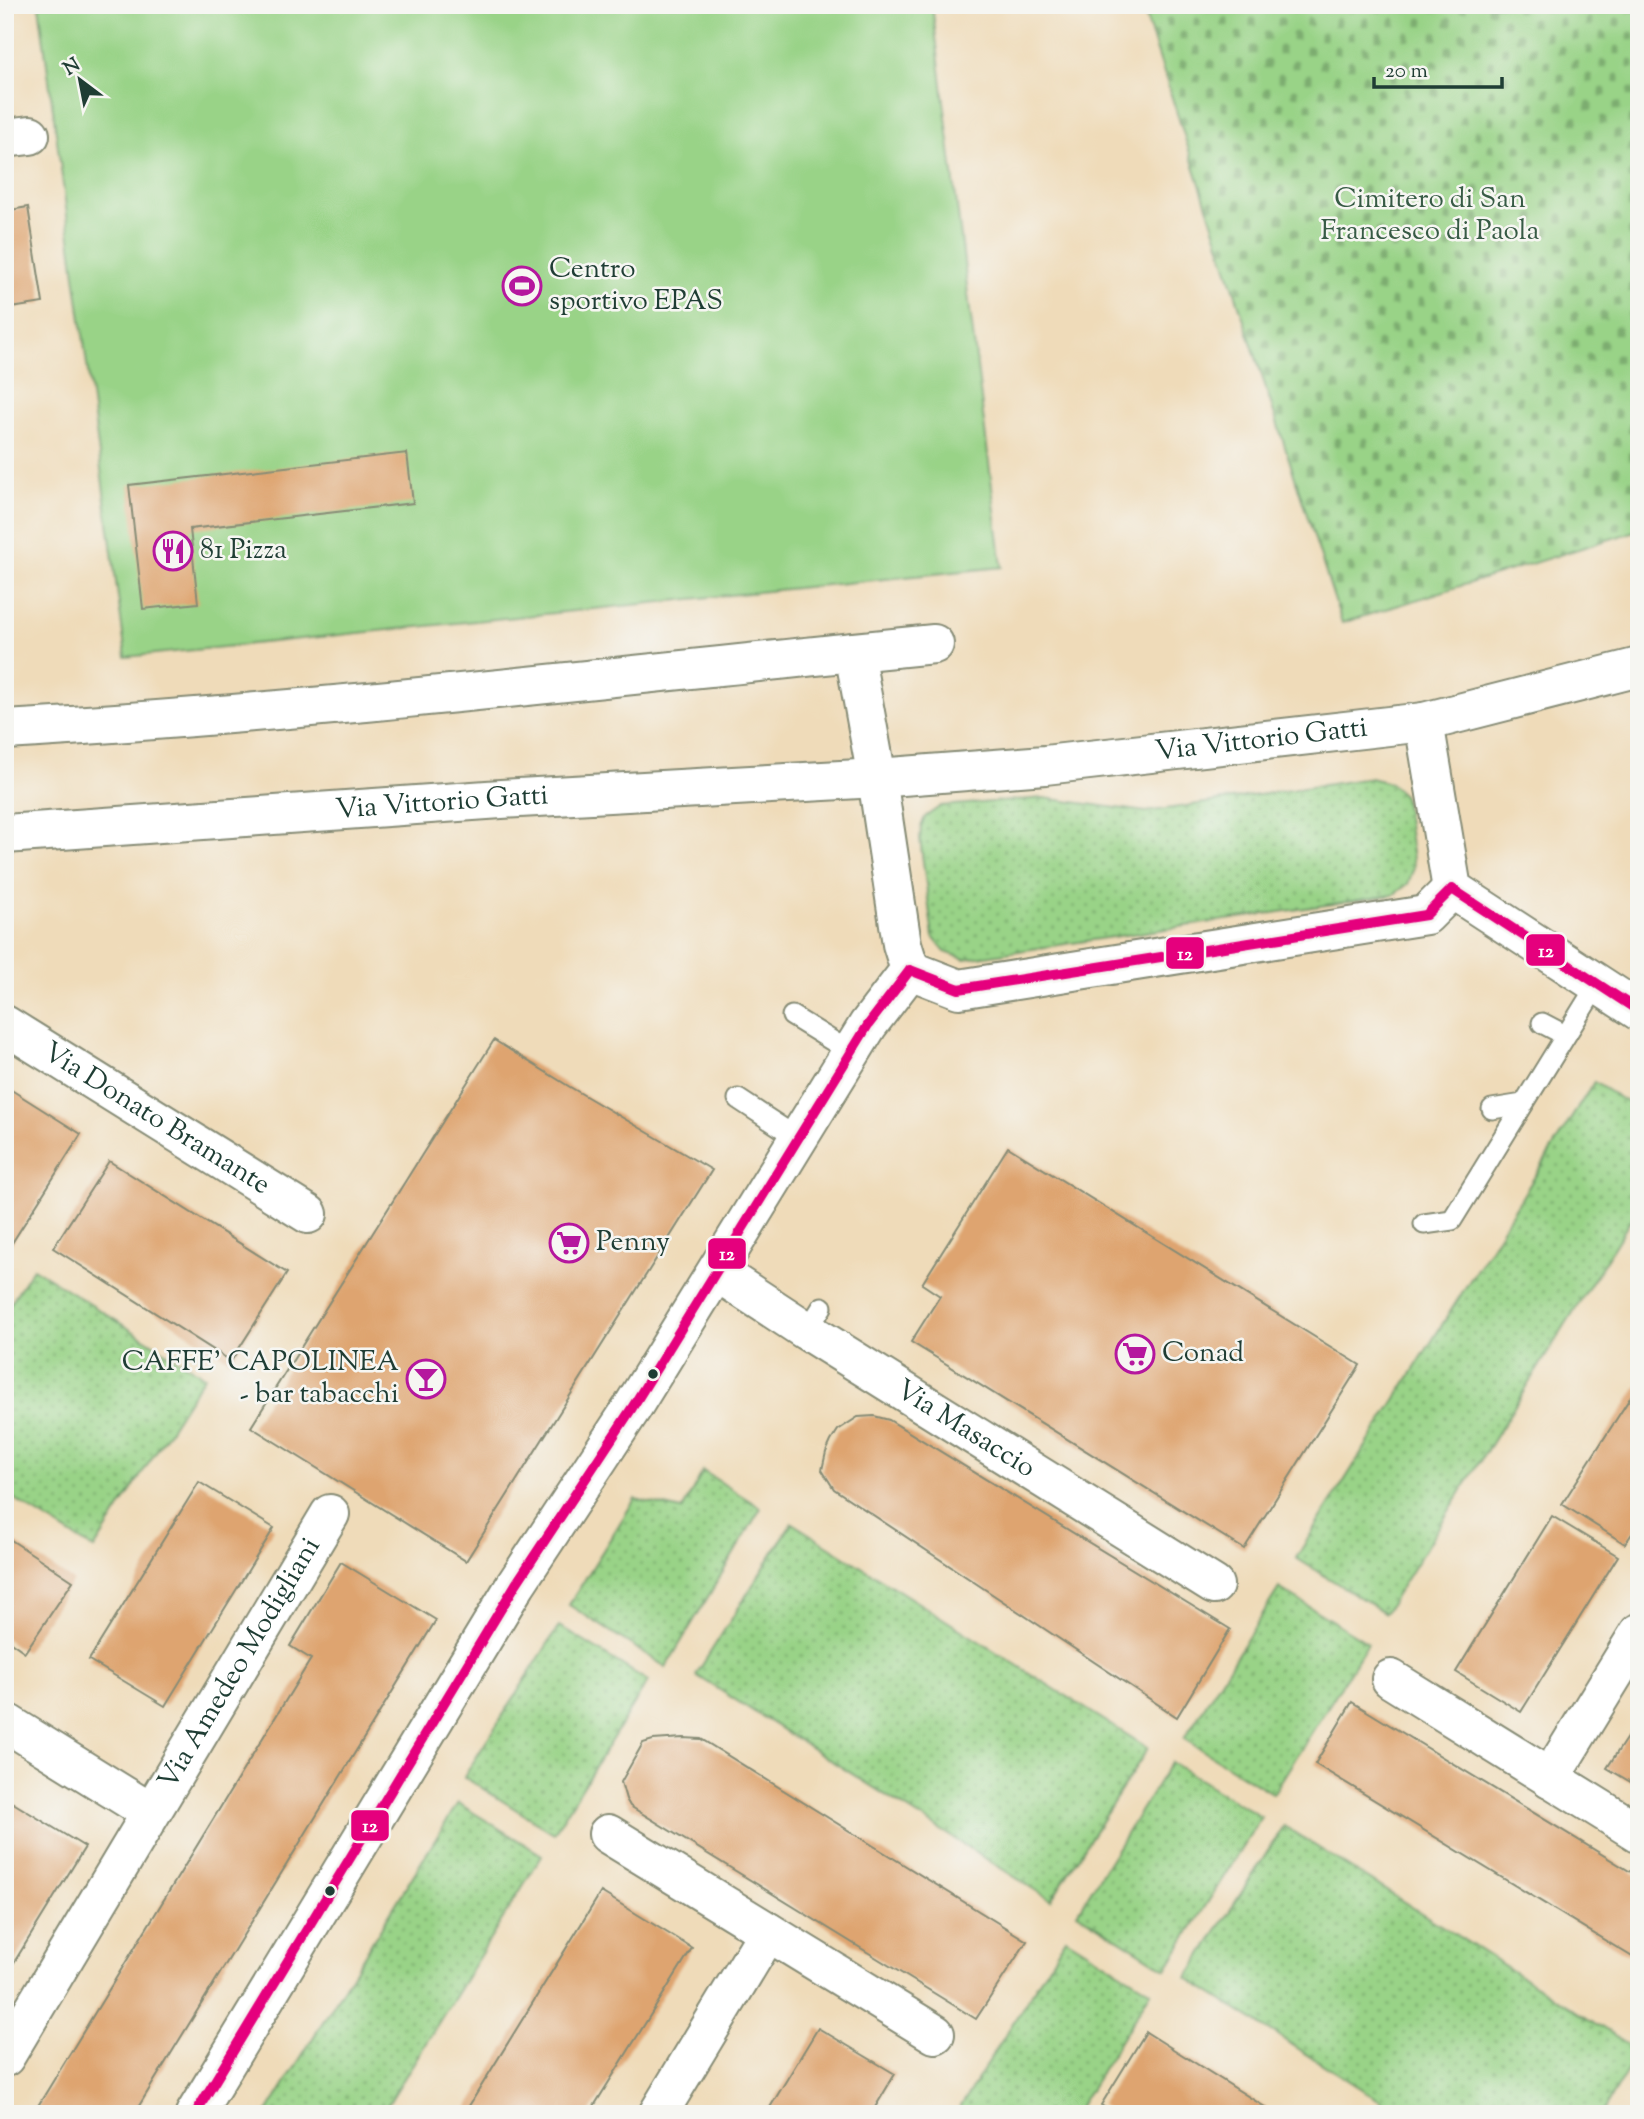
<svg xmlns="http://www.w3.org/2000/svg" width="1644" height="2119" viewBox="0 0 1644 2119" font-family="'Sorts Mill Goudy',serif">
	<defs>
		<pattern id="green-dots" width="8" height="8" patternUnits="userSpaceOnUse" patternTransform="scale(1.75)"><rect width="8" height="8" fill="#99d387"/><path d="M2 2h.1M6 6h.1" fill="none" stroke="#7cac6f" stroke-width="1.8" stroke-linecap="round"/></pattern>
		<pattern id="cemetery-stones" width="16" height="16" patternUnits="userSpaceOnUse" patternTransform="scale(1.75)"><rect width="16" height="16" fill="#99d387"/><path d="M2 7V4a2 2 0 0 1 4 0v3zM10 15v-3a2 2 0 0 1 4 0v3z" fill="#7cac6f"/></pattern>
	</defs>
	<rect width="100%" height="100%" fill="#f6f6f2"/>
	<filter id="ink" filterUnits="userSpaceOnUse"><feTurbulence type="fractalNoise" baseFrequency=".0143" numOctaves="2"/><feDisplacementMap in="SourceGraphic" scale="14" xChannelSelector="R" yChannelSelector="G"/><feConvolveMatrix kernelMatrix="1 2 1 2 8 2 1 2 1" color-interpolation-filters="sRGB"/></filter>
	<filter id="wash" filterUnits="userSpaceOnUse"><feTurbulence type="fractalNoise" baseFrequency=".00686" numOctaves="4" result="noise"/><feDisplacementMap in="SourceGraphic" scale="28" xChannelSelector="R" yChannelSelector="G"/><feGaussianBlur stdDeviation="1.57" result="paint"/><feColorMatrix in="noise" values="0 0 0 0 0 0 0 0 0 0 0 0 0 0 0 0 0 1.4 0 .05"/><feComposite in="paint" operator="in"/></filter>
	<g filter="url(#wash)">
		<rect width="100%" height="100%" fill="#efdbb9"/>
		<!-- green -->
		<g fill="url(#green-dots)" stroke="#5c885e" stroke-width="2">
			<polygon points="1370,778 1390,783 1404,796 1414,867 1408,884 1393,895 965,959 945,952 933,937 920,839 921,827 925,817 941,806 1044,798 1146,812"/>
			<polygon points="1594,1082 1639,1110 1639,1207 1385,1613 1296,1558"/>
			<polygon points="33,1268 204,1376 94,1549 5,1493 5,1312"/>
			<polygon points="703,1471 761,1508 666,1667 569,1605 635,1499 682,1510"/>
			<polygon points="792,1523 1148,1748 1051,1900 696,1675"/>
			<polygon points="1279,1588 1368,1643 1273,1794 1184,1739"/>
			<polygon points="559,1626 648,1681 554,1833 464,1777"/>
			<polygon points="1171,1762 1261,1817 1166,1969 1077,1913"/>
			<polygon points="458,1803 542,1855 382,2114 266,2114"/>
			<polygon points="1284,1826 1639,2051 1601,2114 1401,2114 1187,1978"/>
			<polygon points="1066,1938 1151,1991 1075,2114 956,2114"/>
		</g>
		<!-- cemetery -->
		<polygon fill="url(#cemetery-stones)" stroke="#5c885e" stroke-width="2" points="1142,5 1639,5 1639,530 1342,623"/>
		<!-- pitch -->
		<polygon fill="#99d387" stroke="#5c885e" stroke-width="2" points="39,5 932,5 1002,567 126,657"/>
		<g id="blocks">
			<!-- building -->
			<g fill="#dea46f">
				<polygon points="28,207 43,303 5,309 5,211"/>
				<polygon points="407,453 413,503 190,529 198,603 143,609 129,485"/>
				<polygon points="494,1040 570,1087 712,1170 466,1561 251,1427"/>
				<polygon points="5,1086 81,1134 5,1254"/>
				<polygon points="1008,1147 1360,1365 1244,1549 911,1342 940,1296 922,1284"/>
				<polygon points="109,1161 287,1273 231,1361 53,1248"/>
				<polygon points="1639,1384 1639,1523 1625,1544 1562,1504"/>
				<polygon points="874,1416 889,1420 1230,1629 1177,1717 834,1489 822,1470 826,1452 831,1441 838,1430 858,1417"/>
				<polygon points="199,1482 274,1528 165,1706 89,1660"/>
				<polygon points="1552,1516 1618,1556 1521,1712 1456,1672"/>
				<polygon points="5,1536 73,1581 25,1652 5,1638"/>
				<polygon points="341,1562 436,1620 134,2114 33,2114 311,1659 290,1646"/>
				<polygon points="1352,1702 1639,1877 1639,1961 1315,1764"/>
				<polygon points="1639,1719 1639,1787 1607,1768"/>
				<polygon points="683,1738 701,1739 1027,1941 976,2019 630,1806 626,1799 621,1782 643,1743 653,1740"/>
				<polygon points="5,1798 85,1847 5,1977"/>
				<polygon points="601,1892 692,1948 589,2114 464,2114"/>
				<polygon points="818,2028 895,2074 871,2114 766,2114"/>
				<polygon points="1146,2032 1276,2114 1114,2114 1101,2105"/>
			</g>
		</g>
	</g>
	<g filter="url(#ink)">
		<use href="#blocks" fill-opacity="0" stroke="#878c76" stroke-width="2"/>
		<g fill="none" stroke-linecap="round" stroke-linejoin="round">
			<defs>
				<g id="lane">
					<polyline points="792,1016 852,1053"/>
					<polyline points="1542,1023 1565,1035"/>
					<polyline points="738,1099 799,1139"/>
					<polyline points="1492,1109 1523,1104"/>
					<polyline points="1424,1224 1452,1220 1597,985"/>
					<polyline points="807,1331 822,1307"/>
				</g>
				<g id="street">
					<polyline points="5,138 30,135"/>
					<polyline points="854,652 934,644"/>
					<polyline points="1424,722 1452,889 1639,1011"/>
					<path d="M 5,730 C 289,714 572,681 854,652 L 877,778 L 902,944 L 910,970"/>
					<polyline points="910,970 959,989 1426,915 1452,889"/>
					<path id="s1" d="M 5,1025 L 308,1214"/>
					<path id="s2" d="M 717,1272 L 807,1331 L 1214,1585"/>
					<polyline points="1391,1679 1639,1833"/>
					<polyline points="5,1722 150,1812"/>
					<polyline points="1550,1778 1639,1633"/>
					<polyline points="608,1834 935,2034"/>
					<path id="s3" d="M 5,2057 L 330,1514"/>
					<polyline points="195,2114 516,1584 632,1408 868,1025 910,970"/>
					<polyline points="658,2114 768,1932"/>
				</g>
				<g id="secondary">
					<path id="s4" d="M 5,834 L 501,799 L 877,778 L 1045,765 L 1424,722 L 1639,667"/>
				</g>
			</defs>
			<!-- lane casing -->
			<use href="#lane" stroke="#878c76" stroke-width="23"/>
			<!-- street casing -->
			<use href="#street" stroke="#878c76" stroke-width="42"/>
			<!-- secondary casing -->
			<use href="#secondary" stroke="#878c76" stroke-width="42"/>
			<!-- lane -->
			<use href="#lane" stroke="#fff" stroke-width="19"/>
			<!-- street -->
			<use href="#street" stroke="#fff" stroke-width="38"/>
			<!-- secondary -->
			<use href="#secondary" stroke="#fff" stroke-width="38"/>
			<defs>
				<g id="bus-1">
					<polyline points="1452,889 1639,1011"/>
					<polyline points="910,970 959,989 1426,915 1452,889"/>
					<polyline points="195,2114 516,1584 632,1408 868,1025 910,970"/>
				</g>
			</defs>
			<!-- bus-1 casing -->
			<use href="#bus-1" stroke="#f6f6f2" stroke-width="16"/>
			<!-- bus-1 -->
			<use href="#bus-1" stroke="#e5007d" stroke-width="10"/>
		</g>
	</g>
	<!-- icons -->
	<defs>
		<symbol id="stadium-ring" viewBox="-11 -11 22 22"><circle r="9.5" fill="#f6f6f2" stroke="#b5179e" stroke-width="1.5"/><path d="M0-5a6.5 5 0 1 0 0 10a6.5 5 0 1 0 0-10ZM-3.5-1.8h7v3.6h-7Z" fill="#b5179e"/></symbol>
		<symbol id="restaurant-ring" viewBox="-11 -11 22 22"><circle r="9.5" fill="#f6f6f2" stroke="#b5179e" stroke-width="1.5"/><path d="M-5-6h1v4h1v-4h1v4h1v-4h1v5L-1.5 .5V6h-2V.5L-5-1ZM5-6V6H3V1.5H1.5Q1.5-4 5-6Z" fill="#b5179e"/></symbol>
		<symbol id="supermarket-ring" viewBox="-11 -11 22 22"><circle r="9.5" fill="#f6f6f2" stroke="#b5179e" stroke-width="1.5"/><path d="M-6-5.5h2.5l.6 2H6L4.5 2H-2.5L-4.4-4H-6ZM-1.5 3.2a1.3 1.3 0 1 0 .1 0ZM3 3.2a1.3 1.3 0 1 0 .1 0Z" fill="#b5179e"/></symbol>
		<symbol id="bar-ring" viewBox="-11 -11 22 22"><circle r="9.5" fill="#f6f6f2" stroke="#b5179e" stroke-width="1.5"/><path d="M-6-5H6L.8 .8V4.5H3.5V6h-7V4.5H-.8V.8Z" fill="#b5179e"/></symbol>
	</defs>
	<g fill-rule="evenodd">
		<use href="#stadium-ring" x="500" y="264" width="44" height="44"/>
		<use href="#restaurant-ring" x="151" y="529" width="44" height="44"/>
		<use href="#supermarket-ring" x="547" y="1221" width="44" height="44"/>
		<use href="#supermarket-ring" x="1113" y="1332" width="44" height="44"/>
		<use href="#bar-ring" x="404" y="1357" width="44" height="44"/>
	</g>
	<!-- markers -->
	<g fill="#1f3d34" stroke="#f6f6f2" stroke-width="2.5">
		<circle cx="653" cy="1374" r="6"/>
		<circle cx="330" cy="1891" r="6"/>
	</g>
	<g text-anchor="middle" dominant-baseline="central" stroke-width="5" stroke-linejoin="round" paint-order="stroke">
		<!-- park labels -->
		<g font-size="28" fill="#375b45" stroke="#f6f6f2">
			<text x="1430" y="200">Cimitero di San<tspan x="1430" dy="32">Francesco di Paola</tspan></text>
		</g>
		<!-- poi labels -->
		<g font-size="28" fill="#1f3d34" stroke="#f6f6f2" text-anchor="start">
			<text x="549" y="270">Centro<tspan x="549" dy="32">sportivo EPAS</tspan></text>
			<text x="200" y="551">81 Pizza</text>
			<text x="596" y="1243">Penny</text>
			<text x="1162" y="1354">Conad</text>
			<text x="399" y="1363" text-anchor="end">CAFFE' CAPOLINEA<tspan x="399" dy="32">- bar tabacchi</tspan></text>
		</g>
		<!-- street labels -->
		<g font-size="28" fill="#1f3d34" stroke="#f6f6f2">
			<text stroke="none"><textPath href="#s4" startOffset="1260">Via Vittorio Gatti</textPath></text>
			<text stroke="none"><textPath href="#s4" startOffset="438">Via Vittorio Gatti</textPath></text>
			<text stroke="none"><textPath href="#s1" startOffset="178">Via Donato Bramante</textPath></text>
			<text stroke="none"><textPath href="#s2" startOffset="294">Via Masaccio</textPath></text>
			<text stroke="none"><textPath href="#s3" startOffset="458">Via Amedeo Modigliani</textPath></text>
		</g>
	</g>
	<g stroke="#f6f6f2" stroke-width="2.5">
		<rect x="1525" y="933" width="41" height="34" rx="7" fill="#e5007d"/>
		<rect x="1165" y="936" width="40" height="34" rx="7" fill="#e5007d"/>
		<rect x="707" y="1237" width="40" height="33" rx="7" fill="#e5007d"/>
		<rect x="350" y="1809" width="40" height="33" rx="7" fill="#e5007d"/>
	</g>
	<g font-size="19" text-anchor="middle" font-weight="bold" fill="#fff">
		<text x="1546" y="957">12</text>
		<text x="1185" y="960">12</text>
		<text x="727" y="1260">12</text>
		<text x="370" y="1832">12</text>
	</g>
	<!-- margin -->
	<rect width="1644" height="2119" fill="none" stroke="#f6f6f2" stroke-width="28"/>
	<!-- north arrow -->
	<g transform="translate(80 80) rotate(328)" stroke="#f6f6f2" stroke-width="5" paint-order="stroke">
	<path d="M0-5L12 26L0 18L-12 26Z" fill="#1f3d34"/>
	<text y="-10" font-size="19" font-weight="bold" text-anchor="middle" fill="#1f3d34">N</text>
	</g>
	<!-- scale -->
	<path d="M1374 77v10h128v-10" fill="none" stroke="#1f3d34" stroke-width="3.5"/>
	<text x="1385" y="77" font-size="21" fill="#1f3d34" stroke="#f6f6f2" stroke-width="5" paint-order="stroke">20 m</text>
</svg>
